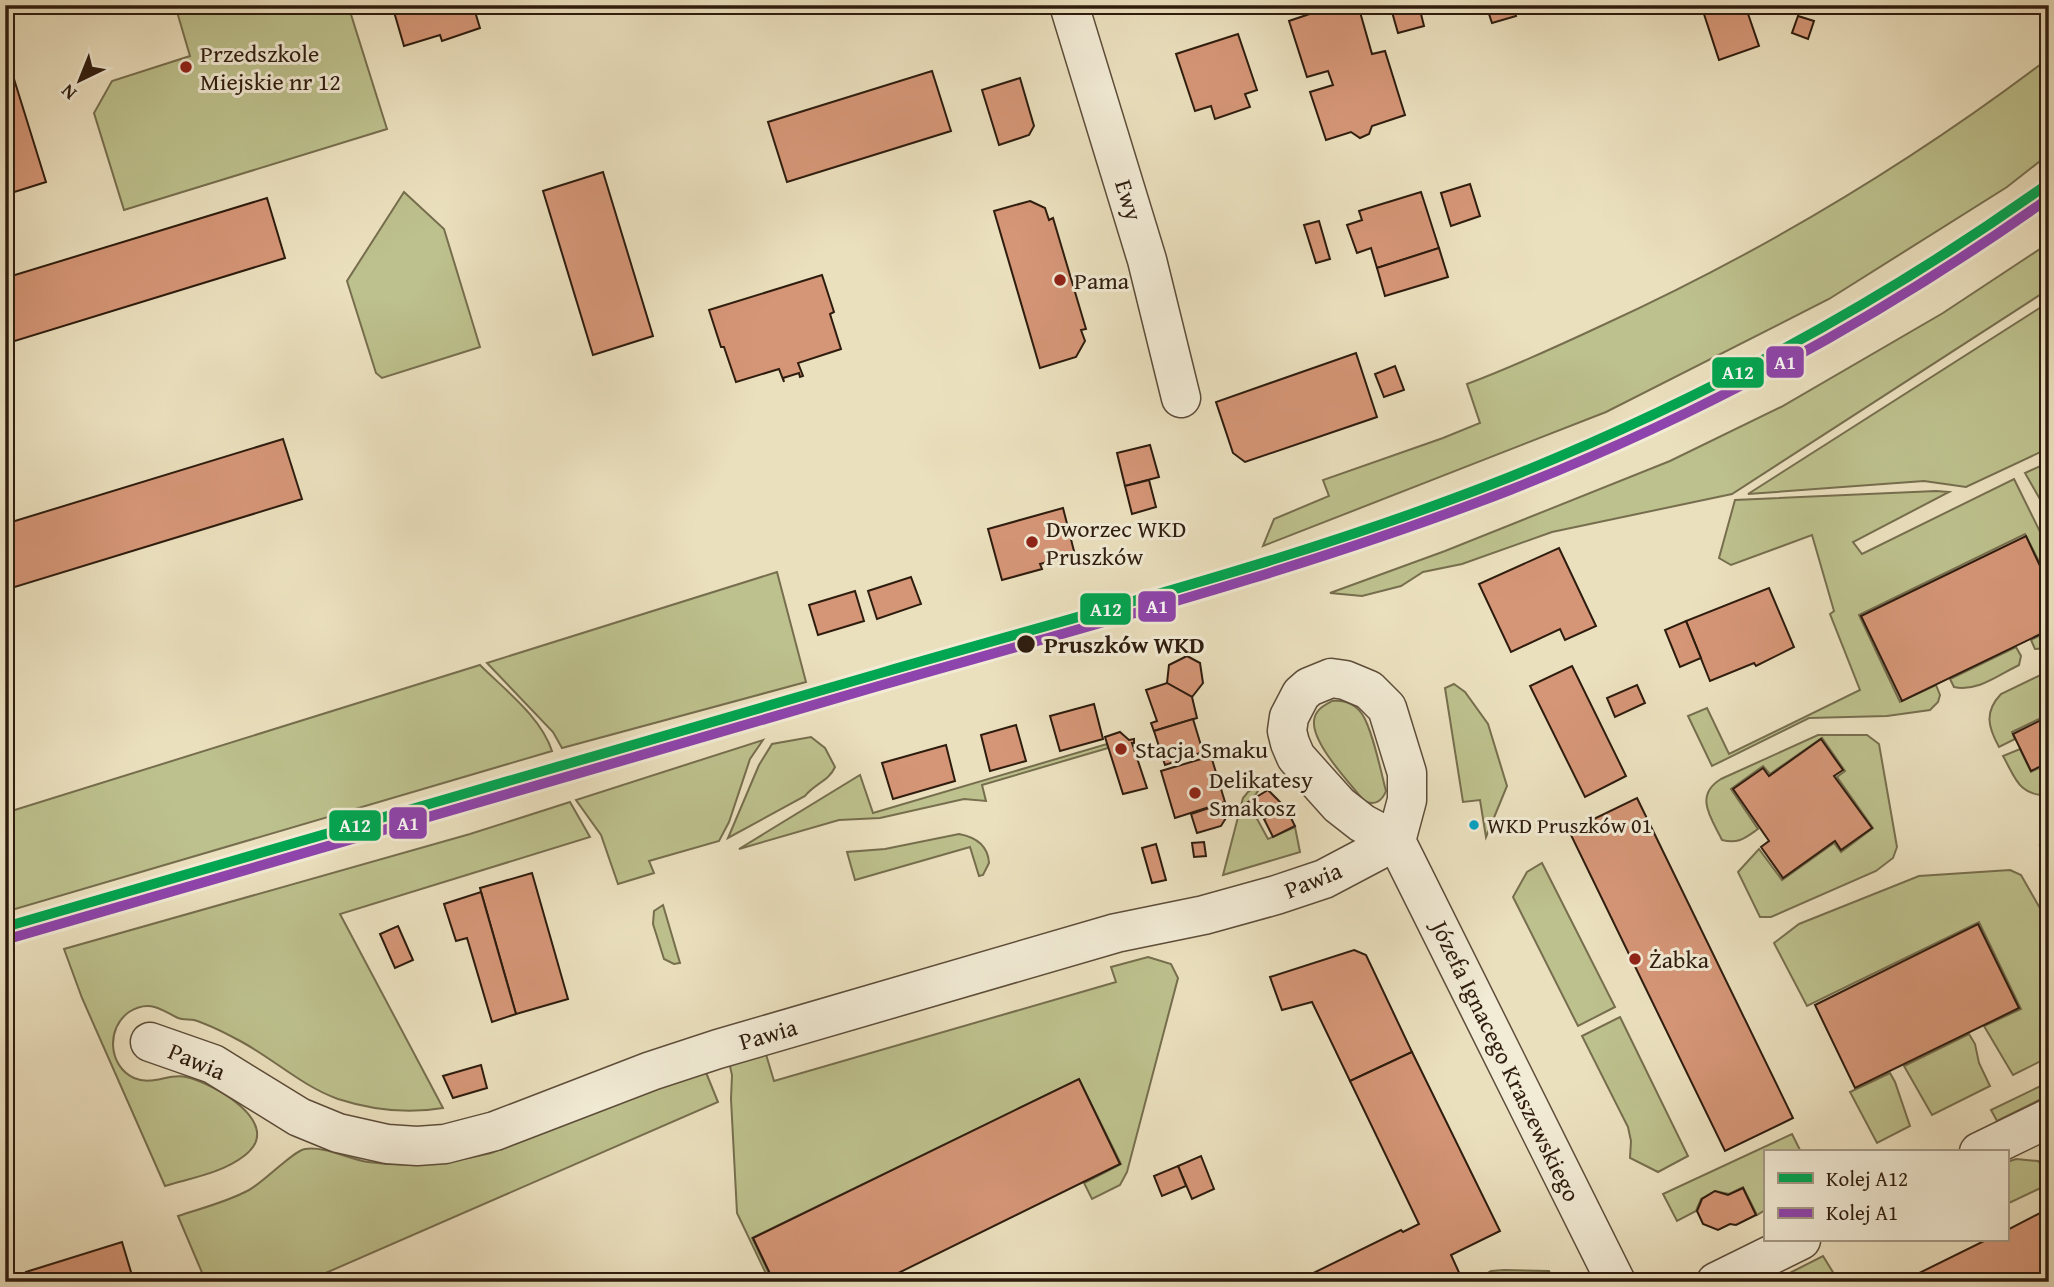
<svg xmlns="http://www.w3.org/2000/svg" width="2054" height="1287" viewBox="0 0 2054 1287" font-family="'Gentium Book Plus',serif">
	<rect width="100%" height="100%" fill="#ebe0be"/>
	<filter id="stains"><feTurbulence type="fractalNoise" baseFrequency=".00286" numOctaves="4"/><feColorMatrix values="0 0 0 0 .2 0 0 0 0 .09 0 0 0 0 .02 0 0 0 .5 -.17"/></filter>
	<radialGradient id="worn" r=".72"><stop offset=".6" stop-color="#630" stop-opacity="0"/><stop offset="1" stop-color="#630" stop-opacity=".3"/></radialGradient>
	<!-- green -->
	<g fill="#bdc18d" stroke="#766e4e" stroke-width="2">
		<polygon points="175,5 348,5 387,129 124,210 94,113 112,81 190,56"/>
		<path d="M 2049,58 L 2049,154 L 2007,187 L 1829,299 L 1606,412 L 1263,546 L 1274,519 L 1329,496 L 1323,480 L 1443,438 L 1480,423 L 1467,384 C 1513,367 1558,346 1603,325 C 1760,253 1911,163 2049,58 Z"/>
		<polygon points="404,192 444,229 480,347 382,378 376,373 347,281"/>
		<polygon points="2049,243 2049,289 1732,494 1552,532 1462,564 1423,572 1401,586 1362,596 1330,593 1445,551 1670,461 1781,407 1943,313"/>
		<polygon points="2049,302 2049,448 1966,487 1924,481 1748,494"/>
		<polygon points="2049,462 2049,515 2025,473"/>
		<polygon points="2014,479 2049,550 2049,581 2025,534 1859,615 1900,702 1936,685 1940,695 1938,702 1930,710 1887,716 1809,718 1712,766 1688,716 1707,708 1729,754 1860,690 1830,614 1834,611 1812,535 1731,565 1719,558 1735,500 1936,491 1949,492 1853,542 1862,554"/>
		<polygon points="777,572 806,682 562,748 553,732 487,663"/>
		<polygon points="2049,631 2049,648 2035,649 2031,640"/>
		<path d="M 2016,647 L 2021,656 L 2019,665 C 1998,675 1978,692 1954,687 L 1950,679 Z"/>
		<path d="M 480,665 C 505,690 541,717 552,751 L 5,912 L 5,813 Z"/>
		<path d="M 2049,671 L 2049,714 L 2012,732 L 2015,739 L 1999,747 C 1988,727 1984,712 2001,694 Z"/>
		<polygon points="1454,684 1465,692 1488,724 1507,786 1486,837 1480,800 1463,802 1445,688"/>
		<path d="M 1332,701 C 1344,700 1355,704 1362,714 C 1372,728 1381,772 1386,791 C 1382,801 1375,806 1364,801 C 1350,783 1312,744 1314,721 C 1315,710 1323,706 1332,701 Z"/>
		<path d="M 1818,735 L 1867,735 L 1879,744 L 1897,847 L 1893,858 L 1876,871 L 1771,917 L 1760,917 L 1738,872 L 1759,849 L 1782,880 L 1834,843 L 1841,852 L 1873,828 L 1837,777 L 1845,771 L 1822,738 L 1770,774 L 1763,766 L 1731,789 L 1758,829 C 1745,838 1739,844 1722,840 C 1712,819 1693,796 1721,779 Z"/>
		<path d="M 811,737 L 825,748 L 835,767 C 829,781 814,784 805,796 L 728,838 L 759,765 L 772,744 Z"/>
		<polygon points="763,740 750,759 729,822 719,841 649,861 654,873 618,884 601,835 576,800"/>
		<polygon points="1107,744 1108,748 982,785 986,801 964,799 880,818 839,820 739,849 860,775 873,813"/>
		<path d="M 2020,749 L 2031,772 L 2049,763 L 2049,796 C 2018,795 2016,779 2003,756 Z"/>
		<polygon points="1259,785 1260,788 1249,804 1268,839 1295,827 1300,852 1223,875 1243,798 1248,792"/>
		<path d="M 570,802 L 590,837 L 340,914 L 443,1108 C 408,1114 372,1110 338,1099 C 302,1086 275,1060 242,1042 C 227,1034 211,1025 194,1020 C 189,1019 183,1020 178,1018 C 161,1010 150,999 129,1012 C 106,1028 108,1066 134,1078 C 153,1086 168,1073 186,1077 C 213,1083 287,1124 244,1156 C 222,1173 191,1178 165,1186 L 82,998 L 64,949 L 470,834 Z"/>
		<path d="M 2049,823 L 2049,872 C 2039,856 2035,838 2049,823 Z"/>
		<path d="M 959,834 C 975,837 988,845 989,863 L 983,875 L 979,876 L 970,847 L 855,880 L 847,852 L 885,849 Z"/>
		<polygon points="1542,863 1615,1007 1578,1026 1513,897 1527,872"/>
		<polygon points="2010,870 2021,875 2049,924 2049,1057 2013,1075 1984,1026 2021,1009 1979,922 1807,1006 1774,943 1799,924 1919,876"/>
		<polygon points="663,905 680,963 674,964 664,959 653,924 654,911"/>
		<polygon points="1148,957 1171,964 1178,978 1127,1172 1120,1185 1092,1199 1084,1183 1121,1164 1079,1079 752,1238 773,1282 770,1282 737,1213 731,1099 732,1075 729,1062 765,1051 774,1081 1116,982 1111,967"/>
		<polygon points="1620,1017 1688,1156 1658,1172 1630,1158 1631,1141 1628,1127 1582,1036"/>
		<polygon points="1969,1034 1975,1044 1979,1063 1990,1086 1932,1115 1904,1066"/>
		<path d="M 705,1070 L 718,1102 L 305,1282 L 206,1282 L 178,1216 C 202,1208 227,1202 249,1190 C 265,1181 293,1151 305,1149 C 325,1146 348,1159 368,1162 C 411,1168 450,1163 491,1153 Z"/>
		<polygon points="1890,1073 1895,1082 1910,1126 1877,1143 1850,1092"/>
		<polygon points="2049,1082 2049,1095 1997,1121 1991,1110"/>
		<polygon points="1792,1134 1801,1152 1765,1152 1765,1210 1757,1215 1743,1187 1729,1194 1715,1191 1701,1199 1696,1211 1677,1221 1663,1194"/>
		<polygon points="2016,1159 2038,1161 2049,1172 2049,1184 2007,1204 2007,1193 2009,1192 2007,1187 2007,1162"/>
		<polygon points="1823,1256 1839,1282 1772,1282"/>
		<polygon points="1504,1270 1549,1271 1554,1282 1473,1282 1491,1271"/>
	</g>
	<!-- building -->
	<g fill="#d59677" stroke="#2e1c0e" stroke-width="2">
		<polygon points="392,5 473,5 480,28 442,41 440,35 404,46"/>
		<polygon points="1336,5 1358,5 1372,54 1385,51 1405,115 1372,126 1369,134 1360,138 1351,132 1326,140 1310,92 1333,85 1328,71 1307,77 1289,21"/>
		<polygon points="1390,5 1439,5 1440,8 1421,14 1424,26 1398,33"/>
		<polygon points="1458,5 1513,5 1516,16 1492,23 1486,5 1460,13"/>
		<polygon points="1701,5 1745,5 1759,46 1719,60"/>
		<polygon points="1798,16 1814,21 1808,39 1792,33"/>
		<polygon points="1238,34 1257,90 1245,94 1250,107 1215,119 1211,106 1195,111 1176,54"/>
		<polygon points="5,50 46,182 5,195"/>
		<polygon points="932,71 951,131 787,182 768,122"/>
		<polygon points="1020,78 1034,126 1029,135 999,145 982,90"/>
		<polygon points="603,172 653,336 593,355 543,191"/>
		<polygon points="1470,184 1480,216 1451,226 1441,193"/>
		<polygon points="1421,192 1439,248 1377,268 1371,248 1357,253 1347,225 1362,220 1359,211"/>
		<polygon points="267,198 285,258 5,344 5,278"/>
		<polygon points="1030,201 1045,208 1049,220 1053,218 1086,329 1081,330 1085,341 1076,357 1040,368 994,211"/>
		<polygon points="1319,221 1330,259 1316,263 1304,225"/>
		<polygon points="1439,248 1448,277 1385,296 1377,268"/>
		<polygon points="822,275 834,312 830,314 841,349 798,363 803,376 800,377 799,373 783,378 784,382 779,369 736,382 724,347 721,347 709,310"/>
		<polygon points="1356,353 1377,417 1245,462 1233,453 1216,402"/>
		<polygon points="1395,366 1404,390 1384,397 1375,374"/>
		<polygon points="283,439 302,499 5,590 5,524"/>
		<polygon points="1150,445 1159,477 1125,486 1117,453"/>
		<polygon points="1149,480 1156,507 1132,514 1125,486"/>
		<polygon points="1063,508 1075,555 1040,564 1042,569 1002,580 988,529"/>
		<polygon points="2026,536 2049,585 2049,630 1902,701 1861,616"/>
		<polygon points="1559,548 1596,626 1565,640 1560,629 1511,652 1479,584"/>
		<polygon points="911,577 921,604 877,619 868,591"/>
		<polygon points="1769,588 1794,647 1756,666 1754,663 1710,681 1686,621"/>
		<polygon points="855,591 864,621 818,635 809,605"/>
		<polygon points="1686,621 1701,658 1680,667 1665,630"/>
		<polygon points="1187,656 1200,663 1203,683 1192,697 1167,683 1169,665"/>
		<polygon points="1572,666 1626,776 1585,797 1530,686"/>
		<polygon points="1167,683 1192,697 1197,718 1154,731 1151,723 1157,721 1146,690"/>
		<polygon points="1637,685 1645,703 1615,717 1607,698"/>
		<polygon points="1094,704 1103,739 1060,751 1050,716"/>
		<polygon points="2049,716 2049,762 2031,771 2013,734"/>
		<polygon points="1193,719 1203,752 1165,765 1154,731"/>
		<polygon points="1016,725 1026,761 990,771 981,735"/>
		<polygon points="1120,732 1129,740 1134,739 1134,743 1132,743 1147,788 1123,794 1105,737"/>
		<polygon points="1821,739 1843,770 1834,776 1872,828 1841,850 1835,841 1783,878 1761,847 1769,841 1733,789 1763,768 1769,776"/>
		<polygon points="946,745 955,781 893,799 882,763"/>
		<polygon points="1211,756 1225,802 1175,818 1161,771"/>
		<polygon points="1268,790 1286,808 1264,819 1262,815 1257,818 1248,802"/>
		<polygon points="1637,798 1793,1118 1725,1151 1569,831"/>
		<polygon points="1221,804 1226,818 1221,826 1197,833 1191,814"/>
		<polygon points="1286,808 1295,826 1273,837 1264,819"/>
		<polygon points="1204,842 1206,856 1194,857 1192,843"/>
		<polygon points="1156,844 1166,880 1152,883 1142,848"/>
		<polygon points="532,873 568,999 516,1014 480,888"/>
		<polygon points="481,892 516,1014 492,1022 467,938 456,941 444,904"/>
		<polygon points="1978,924 2019,1008 1855,1088 1815,1005"/>
		<polygon points="398,926 413,960 395,968 380,934"/>
		<polygon points="1354,950 1366,955 1412,1052 1350,1081 1312,1002 1282,1010 1270,977"/>
		<polygon points="1412,1052 1500,1231 1451,1255 1462,1279 1457,1282 1295,1282 1401,1230 1403,1232 1419,1224 1350,1081"/>
		<polygon points="481,1065 487,1088 453,1098 443,1076"/>
		<polygon points="1079,1079 1120,1164 880,1282 774,1282 753,1238"/>
		<polygon points="1201,1156 1214,1189 1192,1199 1178,1166"/>
		<polygon points="1178,1166 1186,1186 1162,1196 1154,1176"/>
		<polygon points="1743,1188 1756,1215 1736,1225 1730,1224 1718,1230 1703,1224 1697,1211 1702,1199 1715,1191 1728,1195"/>
		<polygon points="2044,1211 2049,1221 2049,1282 1901,1282 1986,1240 2007,1240 2007,1230"/>
		<polygon points="122,1242 134,1282 30,1282 26,1272"/>
	</g>
	<g fill="none" stroke-linecap="round" stroke-linejoin="round">
		<defs>
			<g id="street">
				<polyline points="1069,5 1147,260 1181,398"/>
				<polyline points="1396,841 1407,800 1407,773 1387,708 1369,690 1345,680 1331,678 1309,687 1301,694 1289,717 1287,731 1290,743 1296,757 1339,805 1362,823 1396,841 1616,1282"/>
				<polyline points="150,1042 213,1064 299,1117 338,1133 387,1144 417,1146 445,1144 495,1131 651,1071 718,1049 1116,933 1204,915 1276,895 1324,879 1396,841"/>
				<polyline points="1979,1152 2049,1118"/>
				<polyline points="1716,1282 1801,1240"/>
			</g>
		</defs>
		<!-- street casing -->
		<use href="#street" stroke="#5d4d3a" stroke-width="41"/>
		<!-- street -->
		<use href="#street" stroke="#f2ebd5" stroke-width="38"/>
		<defs>
			<path id="rail-1" d="M 5,927 C 297,842 589,758 881,673 C 1091,612 1306,558 1510,477 C 1699,401 1883,302 2049,183"/>
			<path id="rail-2" d="M 8,939 C 300,854 591,770 882,685 C 1092,625 1306,569 1510,490 C 1699,416 1883,316 2049,198"/>
		</defs>
		<!-- rail-1 casing -->
		<use href="#rail-1" stroke="#f2ebd5" stroke-width="16"/>
		<!-- rail-2 casing -->
		<use href="#rail-2" stroke="#f2ebd5" stroke-width="16"/>
		<!-- rail-1 -->
		<use href="#rail-1" stroke="#00a651" stroke-width="10"/>
		<!-- rail-2 -->
		<use href="#rail-2" stroke="#8e44ad" stroke-width="10"/>
	</g>
	<!-- markers -->
	<g fill="#8f2418" stroke="#f2ebd5" stroke-width="2.5">
		<circle cx="186" cy="67" r="7"/>
		<circle cx="1060" cy="280" r="7"/>
		<circle cx="1032" cy="542" r="7"/>
		<circle cx="1121" cy="749" r="7"/>
		<circle cx="1195" cy="793" r="7"/>
		<circle cx="1635" cy="959" r="7"/>
	</g>
	<circle fill="#2e1c0e" stroke="#f2ebd5" stroke-width="2.5" cx="1026" cy="644" r="10"/>
	<circle fill="#02a2c4" stroke="#f2ebd5" stroke-width="2.5" cx="1474" cy="825" r="6"/>
	<g text-anchor="middle" dominant-baseline="central" stroke-width="6" stroke-linejoin="round" paint-order="stroke">
		<!-- bus labels -->
		<g font-size="22" fill="#2e1c0e" stroke="#f2ebd5" text-anchor="start">
			<text x="1487" y="825">WKD Pruszków 01</text>
		</g>
		<!-- poi labels -->
		<g font-size="24" fill="#2e1c0e" stroke="#f2ebd5" text-anchor="start">
			<text x="200" y="53">Przedszkole<tspan x="200" dy="28">Miejskie nr 12</tspan></text>
			<text x="1074" y="280">Pama</text>
			<text x="1046" y="528">Dworzec WKD<tspan x="1046" dy="28">Pruszków</tspan></text>
			<text x="1135" y="749">Stacja Smaku</text>
			<text x="1209" y="779">Delikatesy<tspan x="1209" dy="28">Smakosz</tspan></text>
			<text x="1649" y="959">Żabka</text>
		</g>
		<!-- street labels -->
		<g font-size="24" fill="#2e1c0e" stroke="#f2ebd5">
			<text transform="translate(1129 200) rotate(73)">Ewy</text>
			<text transform="translate(1313 880) rotate(-22)">Pawia</text>
			<text transform="translate(768 1034) rotate(-16)">Pawia</text>
			<text transform="translate(197 1061) rotate(23)">Pawia</text>
			<text transform="translate(1506 1061) rotate(64)">Józefa Ignacego Kraszewskiego</text>
		</g>
		<!-- stop labels -->
		<g font-size="24" font-weight="bold" fill="#2e1c0e" stroke="#f2ebd5" text-anchor="start">
			<text x="1044" y="644">Pruszków WKD</text>
		</g>
	</g>
	<g stroke="#f2ebd5" stroke-width="2.5">
		<rect x="1765" y="345" width="40" height="34" rx="7" fill="#8e44ad"/>
		<rect x="1711" y="356" width="54" height="33" rx="7" fill="#00a651"/>
		<rect x="1137" y="590" width="40" height="33" rx="7" fill="#8e44ad"/>
		<rect x="1079" y="592" width="53" height="34" rx="7" fill="#00a651"/>
		<rect x="388" y="806" width="40" height="34" rx="7" fill="#8e44ad"/>
		<rect x="328" y="809" width="54" height="33" rx="7" fill="#00a651"/>
	</g>
	<g font-size="19" text-anchor="middle" font-weight="bold" fill="#fff">
		<text x="1785" y="369">A1</text>
		<text x="1738" y="379">A12</text>
		<text x="1157" y="613">A1</text>
		<text x="1106" y="616">A12</text>
		<text x="408" y="830">A1</text>
		<text x="355" y="832">A12</text>
	</g>
	<!-- margin -->
	<rect width="2054" height="1287" fill="none" stroke="#ebe0be" stroke-width="28"/>
	<rect x="7" y="7" width="2040" height="1273" fill="none" stroke="#2e1c0e" stroke-width="3.5"/>
	<rect x="14" y="14" width="2026" height="1259" fill="none" stroke="#2e1c0e" stroke-width="2"/>
	<!-- legend -->
	<rect x="1764" y="1150" width="245" height="91" fill="#f2ebd5" stroke="#a49885" stroke-width="2"/>
	<rect x="1778" y="1173" width="35" height="10" fill="#00a651" stroke="#a49885" stroke-width="2"/>
	<text x="1826" y="1186" font-size="21" fill="#2e1c0e">Kolej A12</text>
	<rect x="1778" y="1208" width="35" height="10" fill="#8e44ad" stroke="#a49885" stroke-width="2"/>
	<text x="1826" y="1220" font-size="21" fill="#2e1c0e">Kolej A1</text>
	<!-- north arrow -->
	<g transform="translate(80 80) rotate(223)" stroke="#f2ebd5" stroke-width="5" paint-order="stroke">
	<path d="M0-5L12 26L0 18L-12 26Z" fill="#2e1c0e"/>
	<text y="-10" font-size="19" font-weight="bold" text-anchor="middle" fill="#2e1c0e">N</text>
	</g>
	<rect width="100%" height="100%" filter="url(#stains)"/>
	<rect width="100%" height="100%" fill="url(#worn)"/>
</svg>
